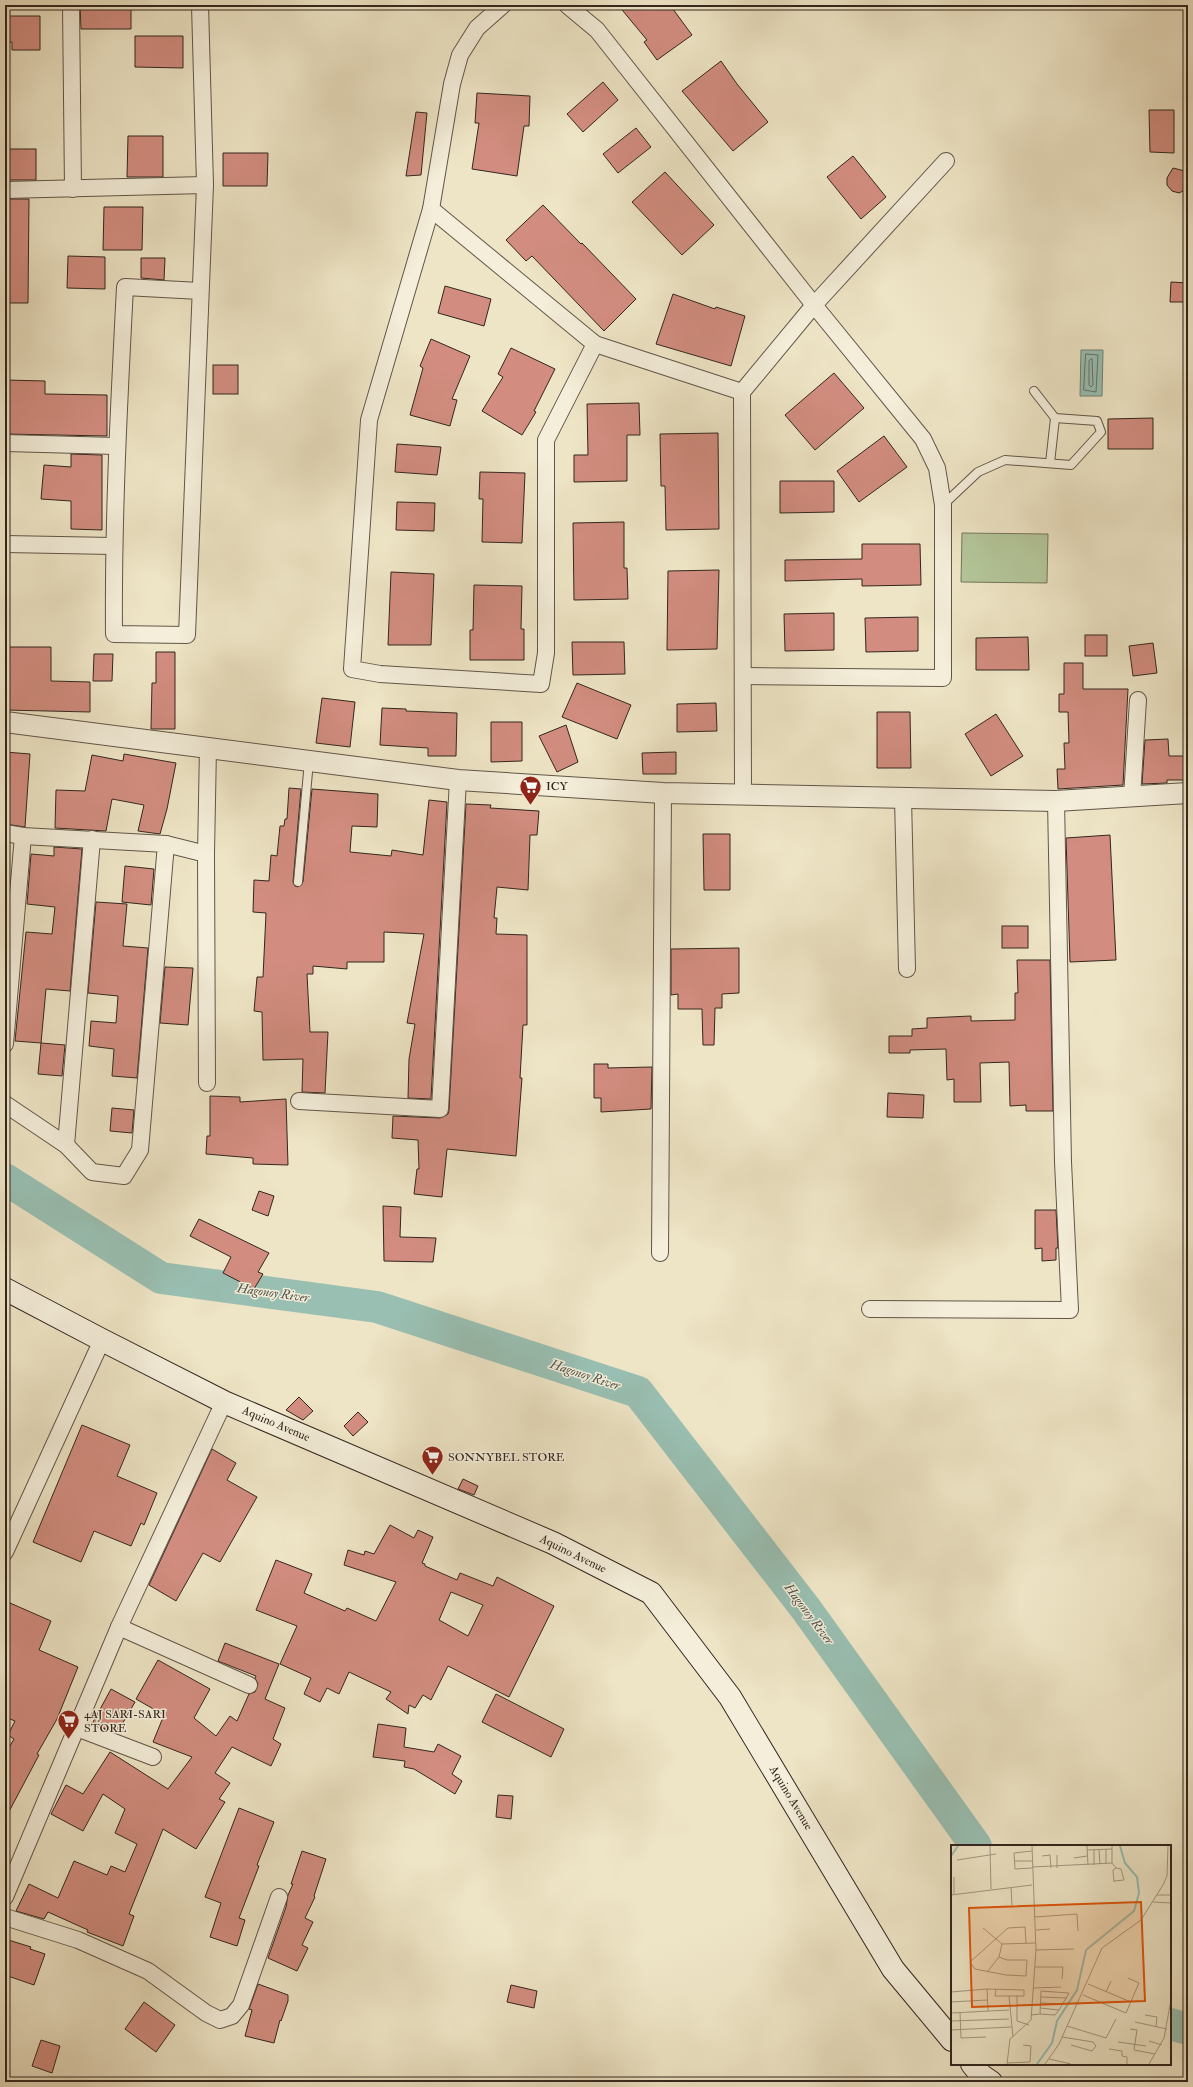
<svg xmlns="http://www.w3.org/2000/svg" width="1193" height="2087" viewBox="0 0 1193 2087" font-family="'IM FELL Double Pica',serif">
	<rect width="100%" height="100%" fill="#eee5c6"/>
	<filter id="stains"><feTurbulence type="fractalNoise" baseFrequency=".005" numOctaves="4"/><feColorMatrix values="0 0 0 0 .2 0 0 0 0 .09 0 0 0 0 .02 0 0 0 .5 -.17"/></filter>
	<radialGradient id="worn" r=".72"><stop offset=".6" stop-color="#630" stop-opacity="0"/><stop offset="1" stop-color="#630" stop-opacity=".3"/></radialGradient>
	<!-- green -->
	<polygon fill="#b3c699" stroke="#73765c" points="962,533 1048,534 1047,583 961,582"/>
	<!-- water -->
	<polygon fill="#99bfb2" stroke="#708277" points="1081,350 1103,350 1102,396 1080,396"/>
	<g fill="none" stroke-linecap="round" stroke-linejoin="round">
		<!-- shore -->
		<g stroke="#667268" stroke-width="1">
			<polygon points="1086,354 1098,355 1096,392 1084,390"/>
			<polygon points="1092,359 1093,385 1091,387 1089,385 1089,361"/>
		</g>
		<!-- river -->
		<g stroke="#99bfb2" stroke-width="32">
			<polyline points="5,1179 161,1278 377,1307 638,1392 806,1609 976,1846"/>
			<polyline points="1170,2024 1188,2029"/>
		</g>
	</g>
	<!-- building -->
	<g fill="#d28d80" stroke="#33261e" fill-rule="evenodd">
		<polygon points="80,5 131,5 131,29 81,29"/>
		<polygon points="618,5 670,5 692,35 657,60 644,42 647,40"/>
		<polygon points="5,16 40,16 40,50 12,50 12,42 5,42"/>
		<polygon points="135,36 183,36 183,68 135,67"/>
		<polygon points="721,61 737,84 768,122 733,151 682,91"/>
		<polygon points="603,82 618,100 583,132 567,114"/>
		<polygon points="477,93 530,96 529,126 524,126 517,176 472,169 479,123 475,123"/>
		<polygon points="1149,110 1174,110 1174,153 1150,152"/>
		<polygon points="416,112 427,113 421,175 406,176"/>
		<polygon points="636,128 651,147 618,173 603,154"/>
		<polygon points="128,136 163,136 163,177 127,177"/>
		<rect x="5" y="149" width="31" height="31"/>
		<polygon points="223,153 268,153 267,186 223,186"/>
		<polygon points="853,156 886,197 861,219 827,177"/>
		<polygon points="1173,168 1185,171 1188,176 1188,186 1185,190 1179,193 1172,191 1167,185 1167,178"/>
		<polygon points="665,172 714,225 682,255 632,202"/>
		<polygon points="5,199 29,199 28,303 5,303"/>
		<polygon points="543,205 581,244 582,243 636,299 604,331 532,256 526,261 506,240"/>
		<polygon points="104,207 143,207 142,250 103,250"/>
		<polygon points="68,256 105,257 105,289 67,288"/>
		<polygon points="141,258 165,258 164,280 141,278"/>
		<polygon points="1171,282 1188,283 1188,302 1170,302"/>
		<polygon points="445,286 491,299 484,326 438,313"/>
		<polygon points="673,294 715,309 716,307 745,316 731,366 656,344"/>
		<polygon points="431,339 470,356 452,399 457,400 450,426 410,415 423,368 420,366"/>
		<polygon points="511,348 555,369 534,411 536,412 522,435 482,411 503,377 498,374"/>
		<rect x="213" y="365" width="25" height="29"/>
		<polygon points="834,373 864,408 815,450 785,415"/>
		<polygon points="5,380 45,381 45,394 107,395 107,436 5,434"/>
		<polygon points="639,403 640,435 627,435 627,481 574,482 574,455 588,455 587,404"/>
		<polygon points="1153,418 1153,449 1108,449 1108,419"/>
		<polygon points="718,433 719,529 666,530 665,486 661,486 660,434"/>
		<polygon points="884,436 907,467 859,502 837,471"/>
		<polygon points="397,444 441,447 437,475 395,472"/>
		<polygon points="71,454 102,455 102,530 71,529 71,501 41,499 44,465 71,467"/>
		<polygon points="480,472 525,473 522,543 482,542 483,499 479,499"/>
		<polygon points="780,481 834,481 834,512 780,513"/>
		<polygon points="397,502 435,503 434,531 396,530"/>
		<polygon points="624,522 624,568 627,568 628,599 574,600 573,523"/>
		<polygon points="862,544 920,544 921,585 862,586 862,579 785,581 785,560 862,559"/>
		<polygon points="719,570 717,649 667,650 668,571"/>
		<polygon points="391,572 434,574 431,645 388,645"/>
		<polygon points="474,585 522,586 521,629 524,629 524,660 470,660 470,630 473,630"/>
		<polygon points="834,613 834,650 785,651 784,614"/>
		<polygon points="918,617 918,651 866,652 865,618"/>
		<rect x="1085" y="635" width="22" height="21"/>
		<polygon points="1028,637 1029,670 976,670 976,638"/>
		<polygon points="572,642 624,642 625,674 573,675"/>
		<polygon points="1153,643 1157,673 1133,676 1129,646"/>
		<polygon points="5,647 51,647 51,681 90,682 90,712 5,710"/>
		<polygon points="156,652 175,652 175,729 151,729 152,683 156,683"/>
		<polygon points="94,654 113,654 112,681 93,681"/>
		<polygon points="1064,663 1083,663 1083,689 1128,689 1123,785 1058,789 1057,769 1065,769 1064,743 1069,743 1068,712 1059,712 1059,694 1064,694"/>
		<polygon points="577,683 631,705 617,739 562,717"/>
		<polygon points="322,698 355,702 350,747 316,743"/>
		<polygon points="716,703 717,731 677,732 677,704"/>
		<polygon points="382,708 406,709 406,711 457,713 456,756 428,756 428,748 380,745"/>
		<polygon points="877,712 910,712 911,768 877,768"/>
		<polygon points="996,714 1023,756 991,776 965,734"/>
		<polygon points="491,722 522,722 522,761 491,762"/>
		<polygon points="566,725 578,762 557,772 539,736"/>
		<polygon points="1168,739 1169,756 1188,756 1188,780 1167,780 1167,783 1142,784 1145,740"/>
		<polygon points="5,752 30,754 25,827 5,824"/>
		<polygon points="676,752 676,774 643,774 642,753"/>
		<polygon points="124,754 176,763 167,809 160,834 138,831 144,805 112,799 106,831 55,828 56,790 85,791 92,755 123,761"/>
		<polygon points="289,788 301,789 293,882 295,886 298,887 303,882 312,789 378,794 377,827 352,826 350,852 391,856 392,850 423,855 429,800 447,802 431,1099 408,1098 409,1059 415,1024 407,1023 424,934 384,932 384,962 347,962 347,969 313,966 313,974 307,974 310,1032 328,1032 325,1093 302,1092 303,1059 263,1060 262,1012 254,1011 257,977 263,977 266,913 253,912 254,880 269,881 271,855 277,856 280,826 284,826 285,819 287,819"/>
		<polygon points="466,804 491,805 490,808 539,811 537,835 530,835 528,890 497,887 494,918 497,918 496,934 527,935 527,1025 523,1025 520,1078 522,1078 516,1156 447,1149 442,1197 414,1194 417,1169 419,1169 418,1140 392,1138 393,1116 440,1118 448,1114 449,1110"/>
		<polygon points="703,834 730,834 730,890 704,890"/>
		<polygon points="1110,835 1116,960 1070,962 1066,838"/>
		<polygon points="54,847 82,849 70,991 46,989 41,1043 15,1041 26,932 52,934 55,907 27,904 31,854 54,856"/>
		<polygon points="125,866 154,869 151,905 122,902"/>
		<polygon points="96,902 127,904 123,946 148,948 137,1078 112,1076 114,1049 89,1046 91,1021 116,1023 118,996 88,993"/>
		<rect x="1002" y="926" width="26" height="22"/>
		<polygon points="739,948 739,993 722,994 722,1008 715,1008 714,1045 703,1045 702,1009 678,1009 678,994 671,995 671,949"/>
		<polygon points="1017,960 1050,960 1053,1111 1026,1111 1026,1105 1010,1106 1009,1062 980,1063 981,1102 954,1102 954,1079 947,1080 946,1049 910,1050 910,1053 889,1053 889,1036 912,1036 912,1029 927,1028 927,1018 971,1016 971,1021 1015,1020 1015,993 1018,993"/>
		<polygon points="165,967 193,968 188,1025 160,1023"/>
		<polygon points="41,1043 65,1045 62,1076 38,1074"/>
		<polygon points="594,1064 608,1064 608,1068 652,1067 651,1109 601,1112 601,1098 594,1098"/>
		<polygon points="888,1093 924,1095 923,1118 887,1117"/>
		<polygon points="210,1096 240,1097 240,1102 286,1099 288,1165 253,1164 253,1158 206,1154 207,1136 210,1136"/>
		<polygon points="112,1108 134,1110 132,1133 110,1131"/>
		<polygon points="259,1191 274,1196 268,1216 252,1210"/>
		<polygon points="383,1206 401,1207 400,1237 436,1238 433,1262 384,1261"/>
		<polygon points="1035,1210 1056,1210 1058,1248 1056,1248 1056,1260 1042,1261 1042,1248 1035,1249"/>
		<polygon points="199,1219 269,1253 258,1272 263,1274 254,1289 223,1273 231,1257 190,1236"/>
		<polygon points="299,1397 313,1411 303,1420 286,1410"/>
		<polygon points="358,1412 368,1422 353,1436 344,1426"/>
		<polygon points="82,1425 130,1445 117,1476 157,1493 144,1525 141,1523 131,1546 94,1531 81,1562 33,1542"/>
		<polygon points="212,1449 236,1463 227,1480 257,1497 220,1562 203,1553 176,1601 149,1585"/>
		<polygon points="463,1479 478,1486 474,1495 458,1489"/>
		<path d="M 390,1525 L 414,1538 L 418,1530 L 433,1537 L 422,1563 L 425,1564 L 425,1566 L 457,1580 L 460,1573 L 493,1586 L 497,1577 L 554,1606 L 509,1697 L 448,1666 L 431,1700 L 423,1695 L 415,1708 L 409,1705 L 408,1714 L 386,1699 L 391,1692 L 349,1672 L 339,1694 L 327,1688 L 320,1702 L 304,1694 L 311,1678 L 280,1664 L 297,1626 L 256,1610 L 276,1560 L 312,1574 L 304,1593 L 345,1611 L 347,1608 L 376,1621 L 396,1582 L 344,1565 L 348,1550 L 364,1555 L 365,1551 L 374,1554 ZM 451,1592 L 483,1605 L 468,1636 L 439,1620 Z"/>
		<polygon points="10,1603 51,1621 39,1650 78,1667 57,1719 37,1754 39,1755 5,1819 5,1755 14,1739 8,1735 15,1721 5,1717 5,1614"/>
		<polygon points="225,1643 279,1664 265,1699 285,1708 273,1739 281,1744 271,1766 232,1747 215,1773 230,1783 219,1799 225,1802 196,1849 163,1829 129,1914 134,1916 123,1946 87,1932 88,1930 48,1912 44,1919 16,1911 29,1884 58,1898 74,1861 107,1875 111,1866 125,1872 137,1844 115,1833 125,1809 103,1794 83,1831 51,1814 66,1785 83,1794 110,1752 168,1789 192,1757 153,1742 164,1715 136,1699 158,1660 210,1689 194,1718 216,1736 230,1716 237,1721 249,1694 255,1692 258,1684 255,1678 256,1676 218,1661"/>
		<polygon points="111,1689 135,1702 117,1733 92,1724"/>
		<polygon points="496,1694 564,1729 551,1757 482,1722"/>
		<polygon points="378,1724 406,1728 404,1747 434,1752 438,1744 461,1756 452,1774 462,1781 455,1794 414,1769 404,1767 405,1761 373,1757"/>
		<polygon points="498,1795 513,1796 511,1819 496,1817"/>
		<polygon points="239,1808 274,1822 257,1865 259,1866 239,1918 245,1920 237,1946 210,1937 221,1903 205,1897"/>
		<polygon points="302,1851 326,1859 314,1896 315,1897 305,1918 313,1922 302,1945 308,1948 297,1971 268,1958 286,1907 288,1895 293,1884 291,1884"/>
		<polygon points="5,1939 31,1947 30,1949 45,1954 34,1985 5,1975"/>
		<polygon points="258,1984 288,1995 288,2001 281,2021 280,2020 274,2043 245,2036 252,2010 249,2009"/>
		<polygon points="511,1985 537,1991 534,2008 507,2002"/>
		<polygon points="144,2002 175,2025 156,2052 125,2029"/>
		<polygon points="41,2040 60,2046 52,2073 32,2066"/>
	</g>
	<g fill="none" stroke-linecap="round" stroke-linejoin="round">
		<defs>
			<g id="service">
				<polyline points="1034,391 1055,418 1050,463"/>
				<polyline points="943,505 978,472 1005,460 1071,465 1101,432 1097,421 1055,418"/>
				<polyline points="298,882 309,761"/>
			</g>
			<g id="minor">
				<polyline points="71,5 73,189"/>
				<polyline points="503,5 477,28 460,55 452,84 431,209 369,420 352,669 380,674 541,684 546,653 546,440 595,344"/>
				<polyline points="567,5 597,30 814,305 923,439 937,468 943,505 943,678 743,676"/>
				<polyline points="5,190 205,185"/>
				<polyline points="431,209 595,344 742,392"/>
				<path d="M 200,291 L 125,287 C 119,403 113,518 114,634 L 187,635 L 205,185 L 200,5"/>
				<polyline points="5,443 116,446"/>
				<polyline points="5,544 113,546"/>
				<polyline points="743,795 742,392 814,305 946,161"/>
				<polyline points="1132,797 1138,700"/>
				<polyline points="903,798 907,969"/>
				<polyline points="5,833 23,836 166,844 140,1150 124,1176 92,1172 66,1145 5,1104"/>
				<polyline points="166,844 206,854"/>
				<polyline points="5,1044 23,836"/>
				<polyline points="207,1083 206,854 208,747"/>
				<polyline points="299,1101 440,1109 458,780"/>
				<polyline points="66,1145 92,839"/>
				<polyline points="660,1253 663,793"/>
				<polyline points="870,1309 1070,1310 1063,1162 1056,801"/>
				<polyline points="5,1552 102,1340"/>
				<polyline points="119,1627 249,1685"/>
				<polyline points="77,1728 153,1757"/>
				<polyline points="5,1897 119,1627 224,1402"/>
				<polyline points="5,1917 78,1940 148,1971 206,2013 220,2020 232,2016 241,2005 279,1897"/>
			</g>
			<polyline id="tertiary" points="5,722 458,780 663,793 1056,801 1188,793"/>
			<g id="secondary">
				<polyline points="5,1289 102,1340 224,1402 553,1543 651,1593 730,1697 893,1969 952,2040"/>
				<polyline points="972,2064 981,2075 991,2082"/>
			</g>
		</defs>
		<!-- service casing -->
		<use href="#service" stroke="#625648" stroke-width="10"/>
		<!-- minor casing -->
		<use href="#minor" stroke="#625648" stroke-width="18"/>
		<!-- tertiary casing -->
		<use href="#tertiary" stroke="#625648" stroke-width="22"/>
		<!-- secondary casing -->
		<use href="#secondary" stroke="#33261e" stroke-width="24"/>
		<!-- service -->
		<use href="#service" stroke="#f4eeda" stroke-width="8"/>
		<!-- minor -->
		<use href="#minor" stroke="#f4eeda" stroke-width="16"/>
		<!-- tertiary -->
		<use href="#tertiary" stroke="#f4eeda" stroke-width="20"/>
		<!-- secondary -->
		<use href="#secondary" stroke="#f4eeda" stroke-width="22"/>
	</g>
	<!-- icons -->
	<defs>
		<symbol id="supermarket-pin" viewBox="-11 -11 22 30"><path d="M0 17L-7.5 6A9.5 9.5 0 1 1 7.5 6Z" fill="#8f2418" stroke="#f4eeda"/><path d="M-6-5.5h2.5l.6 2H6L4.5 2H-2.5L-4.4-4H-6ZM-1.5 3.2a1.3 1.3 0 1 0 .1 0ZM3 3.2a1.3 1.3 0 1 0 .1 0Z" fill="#fff"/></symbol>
	</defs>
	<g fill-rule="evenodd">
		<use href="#supermarket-pin" x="518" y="774" width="25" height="34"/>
		<use href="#supermarket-pin" x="420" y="1444" width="25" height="34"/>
		<use href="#supermarket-pin" x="56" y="1708" width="25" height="34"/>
	</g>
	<g text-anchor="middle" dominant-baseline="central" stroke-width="3" stroke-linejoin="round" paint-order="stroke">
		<!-- poi labels -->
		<g font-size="12" fill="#33261e" stroke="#f4eeda" text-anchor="start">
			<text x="546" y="786">ICY</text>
			<text x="448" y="1457">SONNYBEL STORE</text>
			<text x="84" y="1714">4AJ SARI-SARI<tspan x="84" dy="14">STORE</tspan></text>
		</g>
		<!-- street labels -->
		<g font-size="12" fill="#33261e" stroke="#f4eeda">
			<text transform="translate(276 1424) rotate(23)">Aquino Avenue</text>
			<text transform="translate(573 1554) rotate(26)">Aquino Avenue</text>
			<text transform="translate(791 1798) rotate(59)">Aquino Avenue</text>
		</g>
		<!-- water labels -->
		<g font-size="13" font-style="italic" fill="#52544a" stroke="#f4eeda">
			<text transform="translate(273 1293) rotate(8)">Hagonoy River</text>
			<text transform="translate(585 1375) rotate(18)">Hagonoy River</text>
			<text transform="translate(809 1614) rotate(53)">Hagonoy River</text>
		</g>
	</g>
	<!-- overview -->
	<g transform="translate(951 1845)">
		<rect width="220" height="220" fill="#eee5c6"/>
		<path fill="none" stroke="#99bfb2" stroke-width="2" d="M 0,11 L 7,1M 86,219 L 101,198 L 106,176 L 126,145 L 135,105 L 183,66 L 188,48 L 186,32 L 174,18 L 169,1"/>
		<path fill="none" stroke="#a39983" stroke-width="1" d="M 39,1 L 40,44M 136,1 L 137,20M 161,1 L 161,18 L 165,23 L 162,25 L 163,37M 143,4 L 143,20M 148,4 L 149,19M 155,4 L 155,19M 136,5 L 161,4M 106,10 L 106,23M 91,11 L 99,10 L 100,23M 123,13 L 136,11M 6,15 L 45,9M 63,16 L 81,16M 81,22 L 161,18M 81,23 L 64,24 L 63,8 L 81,6M 163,36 L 173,35 L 170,24 L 165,23M 60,42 L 61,60M 3,49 L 3,32M 0,50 L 81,40M 206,50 L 220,50M 202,57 L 220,58M 84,72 L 126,69 L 127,86M 32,83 L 51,99 L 85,98M 85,85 L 99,84M 85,105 L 123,104M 48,112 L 56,115 L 76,115 L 75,131 L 55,130 L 24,124 L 19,117 L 57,83 L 74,82 L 75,98M 84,122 L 112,122 L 111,134M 37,126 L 48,112 L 51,99M 137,139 L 180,157M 82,143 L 110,142M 36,144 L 37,166M 0,147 L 36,144 L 73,145 L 73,151 L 44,151 L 45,144M 155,147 L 160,136M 132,150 L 175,168 L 188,138 L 177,133M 58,151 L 62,192M 66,151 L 66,176 L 78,180M 90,152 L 116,153M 0,157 L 36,155M 90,158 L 112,159M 9,167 L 10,193 L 35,192M 0,168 L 58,165M 89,169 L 104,170 L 108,165 L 89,163M 80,170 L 89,169 L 90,146 L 118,148 L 108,165M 194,170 L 206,172 L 205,182M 0,176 L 58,174M 184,177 L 216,184M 116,181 L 155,193 L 165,174M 179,184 L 186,185 L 183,205 L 204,209M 0,185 L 60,182M 111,192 L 142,197 L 145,201 L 141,206 L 120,200M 198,196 L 211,200M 167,197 L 195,201M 158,204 L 171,206 L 171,211 L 176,212 L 176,219M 98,214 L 120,219M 56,218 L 79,217 L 80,201 L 72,200M 56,219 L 59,194 L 80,175 L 85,105 L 81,1M 94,219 L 108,199 L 151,103 L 190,75 L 212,40 L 216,31 L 217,1M 198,219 L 213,193 L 220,155"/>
		<path fill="#df560d" fill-opacity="0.15" stroke="#df560d" stroke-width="2" d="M 190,57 L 194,156 L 21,162 L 18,63 Z"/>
		<rect width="220" height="220" fill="none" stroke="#33261e" stroke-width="2"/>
	</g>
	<!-- margin -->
	<rect width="1193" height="2087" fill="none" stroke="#eee5c6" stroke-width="20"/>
	<rect x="6" y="6" width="1181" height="2075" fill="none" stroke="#33261e" stroke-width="2"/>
	<rect x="10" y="10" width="1173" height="2067" fill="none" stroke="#33261e"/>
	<rect width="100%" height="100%" filter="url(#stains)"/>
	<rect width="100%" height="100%" fill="url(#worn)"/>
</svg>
